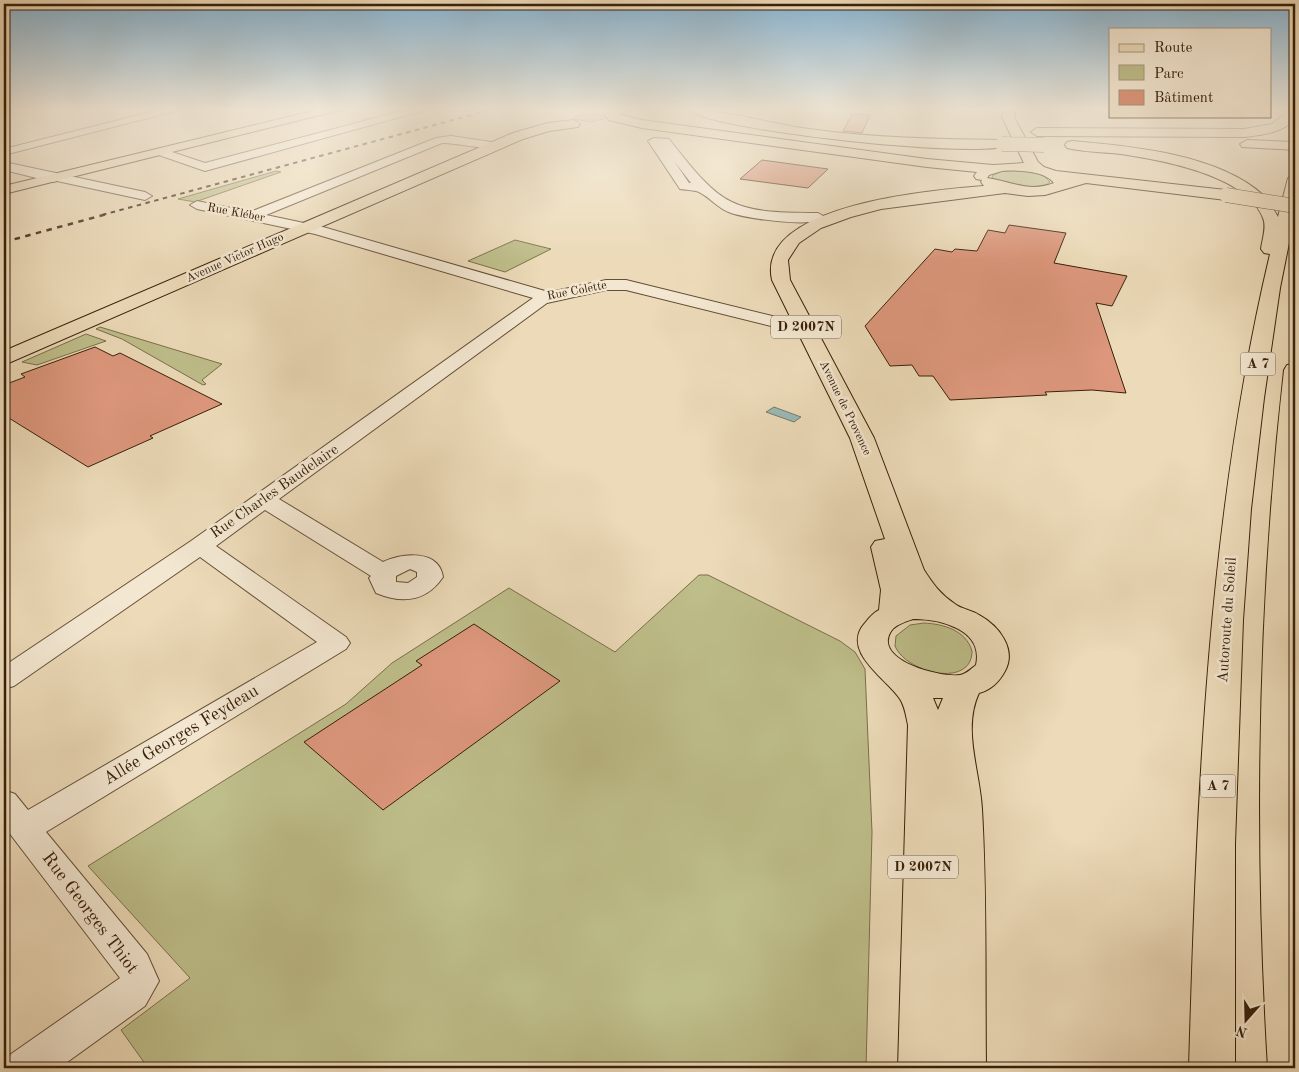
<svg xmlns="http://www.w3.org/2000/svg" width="1299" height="1072" viewBox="0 0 1299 1072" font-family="'Old Standard TT',serif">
	<rect width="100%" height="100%" fill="#ecdab8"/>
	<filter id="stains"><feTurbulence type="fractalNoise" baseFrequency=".004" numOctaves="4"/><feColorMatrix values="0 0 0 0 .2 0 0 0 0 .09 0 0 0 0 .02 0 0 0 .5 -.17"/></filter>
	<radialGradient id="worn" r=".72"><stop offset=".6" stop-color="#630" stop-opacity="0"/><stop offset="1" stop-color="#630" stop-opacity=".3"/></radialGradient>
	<!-- green -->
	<g fill="#bebe8a" stroke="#7b6f4a">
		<polygon points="591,114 602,115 606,118 592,122 572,119 579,115"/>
		<path d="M 1019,170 L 1042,174 L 1050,182 C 1036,194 1010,184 994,180 L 992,176 L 1002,171 Z"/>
		<polygon points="276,171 281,172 195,202 178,199"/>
		<polygon points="515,240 551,249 505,272 468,261"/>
		<polygon points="100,327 222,364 202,380 206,384 203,385 122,339 96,329"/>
		<polygon points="86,334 106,341 37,365 22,362"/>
		<polygon points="699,575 708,575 840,641 855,652 865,669 872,832 866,1068 148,1068 121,1030 190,978 88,866 346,704 392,663 509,588 615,652"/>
		<path d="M 924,623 C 943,624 966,630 972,651 C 972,689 906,673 895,646 L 896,636 L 910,625 Z"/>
	</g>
	<!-- water -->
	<polygon fill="#9abab5" stroke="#737c71" points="774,407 801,417 794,422 766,412"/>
	<!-- building -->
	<g fill="#dd977c" stroke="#38200a">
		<polygon points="852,114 870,115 862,133 843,131"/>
		<polygon points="762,160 828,169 808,188 740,179"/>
		<polygon points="1009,225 1066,233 1054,263 1127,276 1112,306 1096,303 1126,393 1092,390 1045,392 1047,395 950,400 933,376 919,376 912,365 890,366 865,326 935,249 952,252 955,249 977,251 988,230 1005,233"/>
		<polygon points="95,347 113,356 120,353 222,404 150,436 153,438 88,467 4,415 4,385 25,377 21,374"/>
		<polygon points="474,624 560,681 383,810 304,742 422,665 416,661"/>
	</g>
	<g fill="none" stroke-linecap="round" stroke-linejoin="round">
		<defs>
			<g id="minor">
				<polygon points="4,110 9,110 9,111 4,114"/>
				<polygon points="159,110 179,110 4,155 4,149"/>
				<polygon points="406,110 425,110 205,171 156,154 154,152 160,148 205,163"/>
				<path d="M 451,136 L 491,142 L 497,145 C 490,152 455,142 442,143 L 266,215 L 323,227 L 545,291 L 546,293 L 606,280 L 626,280 L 801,323 L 804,327 L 801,331 L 795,332 L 626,290 L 606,290 L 547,303 L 279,499 L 383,562 C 402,553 439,549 443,577 C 426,602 403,604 376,593 L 369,578 L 371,576 L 265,510 L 216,546 L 346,637 L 350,643 L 346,649 L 46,832 L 147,954 L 159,981 L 145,1006 L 59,1068 L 5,1068 L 11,1054 L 120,978 L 4,826 L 4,790 L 15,794 L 28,810 L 317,642 L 200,557 L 14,686 L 4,689 L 4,666 L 191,541 L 533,298 L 315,234 L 197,209 L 190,205 L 197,201 L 250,212 L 436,138 ZM 410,569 L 417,572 L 417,577 L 408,583 L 396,582 L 396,576 Z"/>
				<path d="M 654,138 L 669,139 C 722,207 731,213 818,213 L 825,217 C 816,229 746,218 731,213 C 717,208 711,198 699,192 C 694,190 686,190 680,189 L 648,141 ZM 674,161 L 691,183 L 689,183 Z"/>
				<polygon points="4,162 145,192 152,196 145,200 57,181 53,182 4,170"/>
			</g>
			<g id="major">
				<polygon points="317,110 340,110 4,194 4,186"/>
				<path d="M 1004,110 L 1016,110 L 1014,117 L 1038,162 L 1044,167 L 1056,171 L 1226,190 L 1234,195 L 1226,200 L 1086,183 L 1045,195 L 1028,196 L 1005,193 L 881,209 L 851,217 L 821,228 L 799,243 L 788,260 L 790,280 L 874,438 L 924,570 C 933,584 941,595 955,604 C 961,609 972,610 979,615 C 999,626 1017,649 1005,671 C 999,682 991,690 979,693 C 962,729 980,771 982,809 C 987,895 985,982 986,1068 L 898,1068 L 908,725 C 906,716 905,707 900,699 C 886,678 840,651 865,623 C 869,618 873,613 879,610 L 881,590 L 871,547 L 875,541 L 885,539 L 850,438 L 772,280 C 755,204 934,190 984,186 L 981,182 L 982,180 L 976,179 L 974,176 L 977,172 L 927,167 L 642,128 L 609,120 L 607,117 L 613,113 L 642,120 L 927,159 L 993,165 L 1024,163 L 1002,117 ZM 1002,171 C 1018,170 1044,170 1054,183 C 1029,193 1010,181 987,178 L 989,175 ZM 913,619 C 940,619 984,629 976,665 C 971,669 966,674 960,675 C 941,678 875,661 890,633 C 894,625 905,622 913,619 ZM 933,698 L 943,698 L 938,710 Z"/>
				<polygon points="574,120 580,124 578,127 549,131 523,139 4,365 4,351 513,133 548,123"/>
			</g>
			<g id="highway">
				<polygon points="611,110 628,110 615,118 607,118 605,115"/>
				<path d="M 689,110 C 729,110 769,124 809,129 C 873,138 938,139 1002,140 L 1009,144 C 995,161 711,131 689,110 Z"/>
				<path d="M 1289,110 L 1295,110 L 1295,119 C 1282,133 1262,135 1244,137 L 1037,136 L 1031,132 L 1037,128 L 1244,129 L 1272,124 Z"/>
				<polygon points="1247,140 1295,142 1295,150 1242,147 1240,144"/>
				<path d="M 1072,141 C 1130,146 1218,154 1263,195 C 1269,201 1274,210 1278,217 L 1288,178 L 1295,174 L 1295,213 L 1280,288 L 1264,398 L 1251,509 L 1243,620 L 1235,844 L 1235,1068 L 1189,1068 C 1197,796 1207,520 1270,254 L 1264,253 L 1261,249 C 1262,240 1267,227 1263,218 C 1247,175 1161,160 1121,154 C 1103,152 1084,152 1067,148 L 1065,145 L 1067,142 Z"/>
				<path d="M 1295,364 L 1295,1068 L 1268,1068 C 1254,836 1258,601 1284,370 L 1287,365 Z"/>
			</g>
		</defs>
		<!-- minor casing -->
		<use href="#minor" stroke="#654e36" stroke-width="2"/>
		<!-- major casing -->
		<use href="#major" stroke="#38200a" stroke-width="2"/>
		<!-- highway casing -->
		<use href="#highway" stroke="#38200a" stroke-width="2"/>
		<!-- minor -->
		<use href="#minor" fill="#f3e7d1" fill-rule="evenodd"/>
		<!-- major -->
		<use href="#major" fill="#ecdab8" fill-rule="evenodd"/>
		<!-- highway -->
		<use href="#highway" fill="#ecdab8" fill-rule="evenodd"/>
		<!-- rail-far1 -->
		<polyline stroke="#38200a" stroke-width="2" stroke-dasharray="4.5 4.5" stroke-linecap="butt" points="102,215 490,110"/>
		<!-- rail -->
		<polyline stroke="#38200a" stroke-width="2.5" stroke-dasharray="5.5 5.5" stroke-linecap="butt" points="4,242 107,214"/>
		<defs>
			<polyline id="major-bridge" points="1226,195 1295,206"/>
			<polyline id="highway-bridge" points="1002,144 1044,145"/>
		</defs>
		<!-- major-bridge casing -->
		<use href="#major-bridge" stroke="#38200a" stroke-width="15" stroke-linecap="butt"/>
		<!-- highway-bridge casing -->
		<use href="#highway-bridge" stroke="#38200a" stroke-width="15" stroke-linecap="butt"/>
		<!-- major-bridge -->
		<use href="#major-bridge" stroke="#ecdab8" stroke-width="14"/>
		<!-- highway-bridge -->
		<use href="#highway-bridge" stroke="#ecdab8" stroke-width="14"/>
	</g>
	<!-- sky -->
	<linearGradient id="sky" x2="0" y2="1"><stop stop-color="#89b6d4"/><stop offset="0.42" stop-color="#f6eedf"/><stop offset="1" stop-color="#f6eedf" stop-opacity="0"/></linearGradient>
	<rect width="1299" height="260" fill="url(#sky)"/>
	<g text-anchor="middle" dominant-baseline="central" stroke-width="5" stroke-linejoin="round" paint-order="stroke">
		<!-- far-street labels -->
		<g font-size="12" fill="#38200a" stroke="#f3e7d1">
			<text transform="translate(236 213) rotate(11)">Rue Kléber</text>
			<text transform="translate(235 258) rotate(-24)">Avenue Victor Hugo</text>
			<text transform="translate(577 291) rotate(-11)">Rue Colette</text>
			<text transform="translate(845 408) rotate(64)">Avenue de Provence</text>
		</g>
		<!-- shield labels -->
		<g fill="#f3e7d1" stroke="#705c46" stroke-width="1">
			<rect x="771" y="315.5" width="70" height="23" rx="4"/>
			<rect x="1240.5" y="352.5" width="35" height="23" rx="4"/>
			<rect x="1200.5" y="774.5" width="35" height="23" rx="4"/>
			<rect x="888" y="855.5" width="70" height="23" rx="4"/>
		</g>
		<g font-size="14" font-weight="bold" fill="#38200a">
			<text x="806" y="327">D 2007N</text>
			<text x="1258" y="364">A 7</text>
			<text x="1218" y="786">A 7</text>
			<text x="923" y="867">D 2007N</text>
		</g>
		<!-- street labels -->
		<g font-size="15" fill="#38200a" stroke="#f3e7d1">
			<text transform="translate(275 492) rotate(-35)">Rue Charles Baudelaire</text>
			<text transform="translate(1228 620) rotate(-86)">Autoroute du Soleil</text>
		</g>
		<!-- near-street labels -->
		<g font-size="18" fill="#38200a" stroke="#f3e7d1">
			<text transform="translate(181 735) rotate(-31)">Allée Georges Feydeau</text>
			<text transform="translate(90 913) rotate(53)">Rue Georges Thiot</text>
		</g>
	</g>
	<!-- margin -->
	<rect width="1299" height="1072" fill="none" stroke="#ecdab8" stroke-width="20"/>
	<rect x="5" y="5" width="1289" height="1062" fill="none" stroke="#38200a" stroke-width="2.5"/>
	<rect x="10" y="10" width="1279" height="1052" fill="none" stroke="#38200a"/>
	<!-- legend -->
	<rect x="1109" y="28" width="162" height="90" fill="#f3e7d1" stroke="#a89781"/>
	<rect x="1119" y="44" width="25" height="8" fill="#ecdab8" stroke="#a89781"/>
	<text x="1154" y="52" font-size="15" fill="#38200a">Route</text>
	<rect x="1119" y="65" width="25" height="15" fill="#bebe8a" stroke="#a89781"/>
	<text x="1154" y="78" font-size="15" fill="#38200a">Parc</text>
	<rect x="1119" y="90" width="25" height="15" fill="#dd977c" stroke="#a89781"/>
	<text x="1154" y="102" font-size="15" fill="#38200a">Bâtiment</text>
	<!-- north arrow -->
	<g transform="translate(1246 1020) rotate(200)" stroke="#f3e7d1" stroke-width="4" paint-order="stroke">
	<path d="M0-4L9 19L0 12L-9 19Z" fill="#38200a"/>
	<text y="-8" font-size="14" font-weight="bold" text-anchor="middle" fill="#38200a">N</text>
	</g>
	<rect width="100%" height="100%" filter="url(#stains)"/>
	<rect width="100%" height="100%" fill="url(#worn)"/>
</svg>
